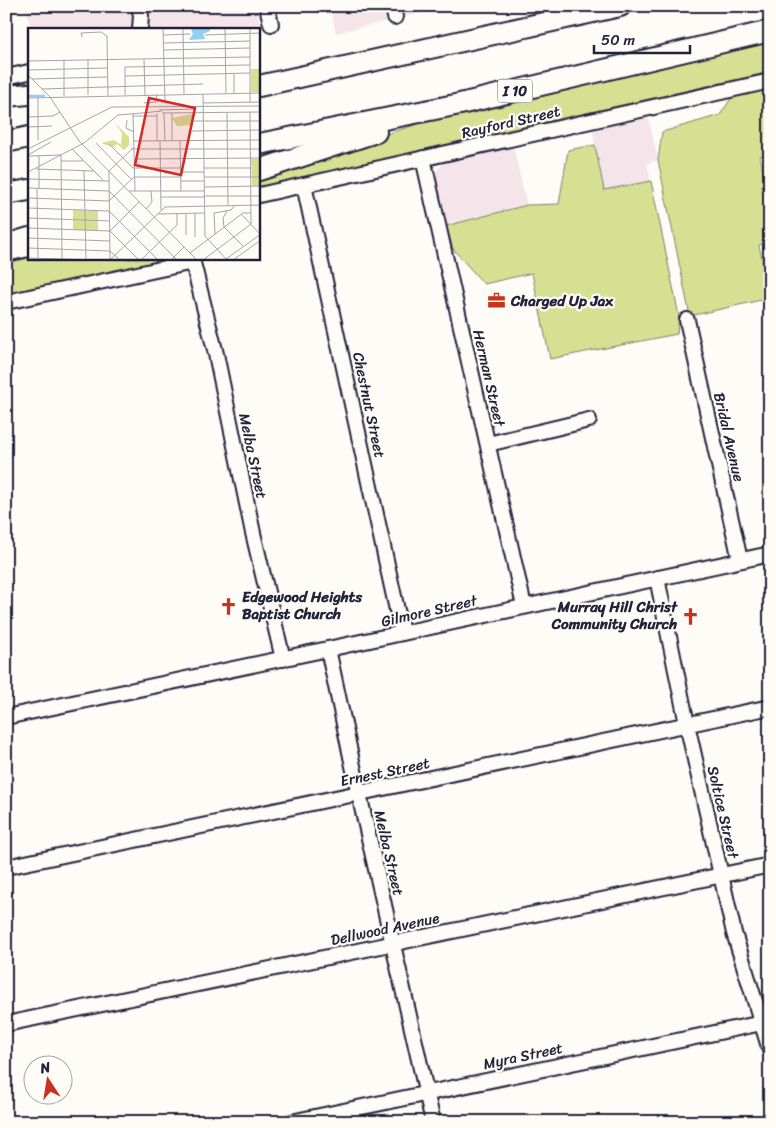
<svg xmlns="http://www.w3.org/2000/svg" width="776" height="1128" viewBox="0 0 776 1128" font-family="Sriracha,sans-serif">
	<rect width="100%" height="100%" fill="#fdfcf7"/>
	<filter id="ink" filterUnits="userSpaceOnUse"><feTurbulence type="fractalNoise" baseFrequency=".02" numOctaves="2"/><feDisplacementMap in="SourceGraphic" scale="10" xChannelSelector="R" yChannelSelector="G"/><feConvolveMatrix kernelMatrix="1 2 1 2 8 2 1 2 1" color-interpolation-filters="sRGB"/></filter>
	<g filter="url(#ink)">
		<!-- built -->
		<g fill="#f5e4e9">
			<polygon points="25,6 256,6 263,37 259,38 259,29 31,29"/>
			<polygon points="330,6 451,6 336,33"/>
			<polygon points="648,116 658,160 647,164 651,181 604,191 592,127"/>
			<polygon points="513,146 527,205 446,226 435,172 445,162"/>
		</g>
		<!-- green -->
		<g fill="#d5e093" stroke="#7c8167">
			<polygon points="770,40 770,72 456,142 259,188 259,173 477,106 528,96 721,53"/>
			<polygon points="770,89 770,154 760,156 770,204 770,229 763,232 764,243 759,245 770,298 690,316 658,160 662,132 720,115 732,97"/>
			<polygon points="595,145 604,190 651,181 679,316 677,334 550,359 532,273 484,284 453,249 446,226 527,205 559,204 568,150"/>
			<polygon points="29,258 29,259 169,259 6,294 6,263"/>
		</g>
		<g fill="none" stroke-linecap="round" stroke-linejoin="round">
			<defs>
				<g id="minor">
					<polyline points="139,6 141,16 140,29"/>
					<polyline points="267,6 271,24"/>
					<polyline points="393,6 395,17"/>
					<polyline points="6,77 29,72"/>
					<polyline points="423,158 524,606"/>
					<polyline points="304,185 402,633"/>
					<polyline points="259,195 770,81"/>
					<polyline points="6,254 29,249"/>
					<polyline points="192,259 216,354 253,533 283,659"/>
					<polyline points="6,302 193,262"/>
					<polyline points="687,320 740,560"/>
					<polyline points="488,444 589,420"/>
					<polyline points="657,578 687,724 734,933 770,1050"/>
					<polyline points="328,649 359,794 433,1122"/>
					<polyline points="6,717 328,649 770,554"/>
					<polyline points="6,867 770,707"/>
					<polyline points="6,1024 770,865"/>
					<polyline points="291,1122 762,1023"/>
				</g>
				<g id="highway">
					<polyline points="259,86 620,6"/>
					<polyline points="6,96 29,94"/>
					<polyline points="6,142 29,137"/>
					<polyline points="259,144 460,104 770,31"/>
					<polyline points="259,170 376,132"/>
					<polyline points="6,194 29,190"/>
					<polyline points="6,245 29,238"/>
				</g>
			</defs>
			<!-- minor casing -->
			<use href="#minor" stroke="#22223b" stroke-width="18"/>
			<!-- highway casing -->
			<use href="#highway" stroke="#22223b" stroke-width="24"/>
			<!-- minor -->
			<use href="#minor" stroke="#fdfcf7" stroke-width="14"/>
			<!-- highway -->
			<use href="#highway" stroke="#fdfcf7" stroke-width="20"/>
		</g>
	</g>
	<!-- icons -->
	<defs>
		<symbol id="office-bare" viewBox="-9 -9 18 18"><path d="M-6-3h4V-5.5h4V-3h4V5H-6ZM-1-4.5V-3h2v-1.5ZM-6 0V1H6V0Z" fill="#c8321e" stroke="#fdfcf7" stroke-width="2.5" paint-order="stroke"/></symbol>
		<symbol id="church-bare" viewBox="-9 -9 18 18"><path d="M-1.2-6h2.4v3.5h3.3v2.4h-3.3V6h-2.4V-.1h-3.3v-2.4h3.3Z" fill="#c8321e" stroke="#fdfcf7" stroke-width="2.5" paint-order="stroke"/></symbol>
	</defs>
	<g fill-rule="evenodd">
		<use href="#office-bare" x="484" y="288" width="25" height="25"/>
		<use href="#church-bare" x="216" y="594" width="25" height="25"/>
		<use href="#church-bare" x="678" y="604" width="25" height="25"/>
	</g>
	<g text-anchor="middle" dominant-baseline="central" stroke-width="4.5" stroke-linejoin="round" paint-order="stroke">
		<!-- shield labels -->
		<rect fill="#fdfcf7" stroke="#646373" stroke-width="1" x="497.5" y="79.5" width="35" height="23" rx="4"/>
		<g font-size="14" font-weight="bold" fill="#22223b">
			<text x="515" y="91">I 10</text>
		</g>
		<!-- street labels -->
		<g font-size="15" fill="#22223b" stroke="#fdfcf7">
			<text transform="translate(511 122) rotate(-13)">Rayford Street</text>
			<text transform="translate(489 378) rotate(77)">Herman Street</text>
			<text transform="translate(369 405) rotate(78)">Chestnut Street</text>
			<text transform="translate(729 437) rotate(77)">Bridal Avenue</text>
			<text transform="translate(253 456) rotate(78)">Melba Street</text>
			<text transform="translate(429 611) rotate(-13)">Gilmore Street</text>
			<text transform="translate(385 772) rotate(-12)">Ernest Street</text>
			<text transform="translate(723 812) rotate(77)">Soltice Street</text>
			<text transform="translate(389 853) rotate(77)">Melba Street</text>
			<text transform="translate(385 929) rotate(-12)">Dellwood Avenue</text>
			<text transform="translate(523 1056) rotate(-12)">Myra Street</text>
		</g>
		<!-- poi labels -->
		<g font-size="15" font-weight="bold" fill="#22223b" stroke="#fdfcf7" text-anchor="start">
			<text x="511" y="301">Charged Up Jax</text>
			<text x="242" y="597">Edgewood Heights<tspan x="242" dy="17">Baptist Church</tspan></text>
			<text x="677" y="607" text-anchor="end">Murray Hill Christ<tspan x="677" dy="17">Community Church</tspan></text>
		</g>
	</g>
	<!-- overview -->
	<g transform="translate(28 28)">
		<rect width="232" height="232" fill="#fdfcf7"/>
		<path d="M 223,41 L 232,41 L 232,64 L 223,64 ZM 168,85 L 163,97 L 149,98 L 144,90 ZM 87,95 L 101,109 L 101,117 L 96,122 L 89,116 L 85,119 L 73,115 L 86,112 L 93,117 L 94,105 ZM 223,131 L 232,131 L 232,158 L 224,158 ZM 45,182 L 70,183 L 70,202 L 45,202 Z" fill="#d5e093"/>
		<path d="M 163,1 L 182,1 L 182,3 L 175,6 L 177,11 L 161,12 L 165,6 Z" fill="#91d0f2"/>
		<path fill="none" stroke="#91d0f2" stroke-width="2.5" d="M 0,68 L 17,68"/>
		<path fill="none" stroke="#a5a5ac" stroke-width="1" d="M 135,0 L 137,75M 155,0 L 156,66M 197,0 L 198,65M 222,0 L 222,75M 135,7 L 162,6M 177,7 L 233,5M 54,9 L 53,5 L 73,4 L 79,8 L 80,68M 135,15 L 222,13M 135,22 L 222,20M 60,31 L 60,67M 116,31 L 117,67M 36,32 L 36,68M 0,33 L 222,29M 0,42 L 79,40M 206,46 L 206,65M 0,47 L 22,69 L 51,113 L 169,232M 97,48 L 222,45M 4,51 L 79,49M 14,61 L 175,56M 175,66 L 177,208 L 198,231M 97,67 L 97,39 L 222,37M 0,70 L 233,65M 10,70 L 10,112M 116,75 L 128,74 L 129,66M 175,75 L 233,74M 131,82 L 167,81M 199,84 L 200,177M 222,84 L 223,196M 105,85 L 107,163M 114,85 L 134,83M 129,85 L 129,113M 134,85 L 233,84M 136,85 L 137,113M 144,85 L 144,112M 105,88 L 129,88M 0,89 L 25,88 L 32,84M 99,92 L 98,100 L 106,104M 164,93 L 233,93M 0,99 L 24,98M 164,103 L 233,102M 106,113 L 233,112M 132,113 L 133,182M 152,113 L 153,163M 68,115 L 103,151M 81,116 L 105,140 L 153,140M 0,121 L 84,79 L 233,78M 44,121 L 75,152M 103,121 L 233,121M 0,127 L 23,114M 11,127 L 11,161M 1,128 L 33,127 L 34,232M 106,131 L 233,130M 33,133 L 55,133M 176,140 L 223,140M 8,141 L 66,143M 56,143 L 58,231M 0,144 L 56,115 L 90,87 L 114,85M 153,144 L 176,144M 177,149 L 233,149M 0,151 L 81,153M 153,153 L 176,153M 177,159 L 233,158M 0,160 L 81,163 L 149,232M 9,161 L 10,232M 101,163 L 176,163M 177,168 L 233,168M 133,169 L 176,169M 0,170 L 81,173 L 106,149 L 153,149M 0,180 L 81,183 L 130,232M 118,181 L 124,174 L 123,163M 167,185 L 167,209M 130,186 L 176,185M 158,186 L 158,207M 213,186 L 232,206M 0,190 L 82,193M 196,199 L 215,218M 196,199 L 195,190 L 199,183M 0,200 L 82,203 L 111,174M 82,203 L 111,232M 187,206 L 186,185 L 203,182 L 207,177M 0,210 L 82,213M 0,220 L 82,223 L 92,232M 162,225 L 215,185 L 223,185M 0,230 L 66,232M 198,231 L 233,206M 82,232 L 81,143 L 106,119M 82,232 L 137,179 L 233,177M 113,232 L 149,197 L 149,186M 143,232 L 156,219M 175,232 L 223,196M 205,232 L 233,212"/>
		<path fill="#d62828" fill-opacity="0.15" stroke="#d62828" stroke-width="2.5" d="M 121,70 L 167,80 L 153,147 L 107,137 Z"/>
		<rect width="232" height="232" fill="none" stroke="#22223b" stroke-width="2.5"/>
	</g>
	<!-- margin -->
	<rect width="776" height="1128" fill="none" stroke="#fdfcf7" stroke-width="25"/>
	<rect x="12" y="12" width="751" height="1103" fill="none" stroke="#22223b" stroke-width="2" filter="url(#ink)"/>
	<!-- north arrow -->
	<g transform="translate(48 1080) rotate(348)"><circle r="24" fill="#fdfcf7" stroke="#a5a5ac"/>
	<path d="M0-4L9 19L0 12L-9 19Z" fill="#c8321e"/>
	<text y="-8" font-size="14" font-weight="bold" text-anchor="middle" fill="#22223b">N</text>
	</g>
	<!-- scale -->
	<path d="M594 45v8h96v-8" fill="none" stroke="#22223b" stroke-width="2.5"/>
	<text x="601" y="45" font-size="15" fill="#22223b" stroke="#fdfcf7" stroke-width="4" paint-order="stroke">50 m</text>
</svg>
